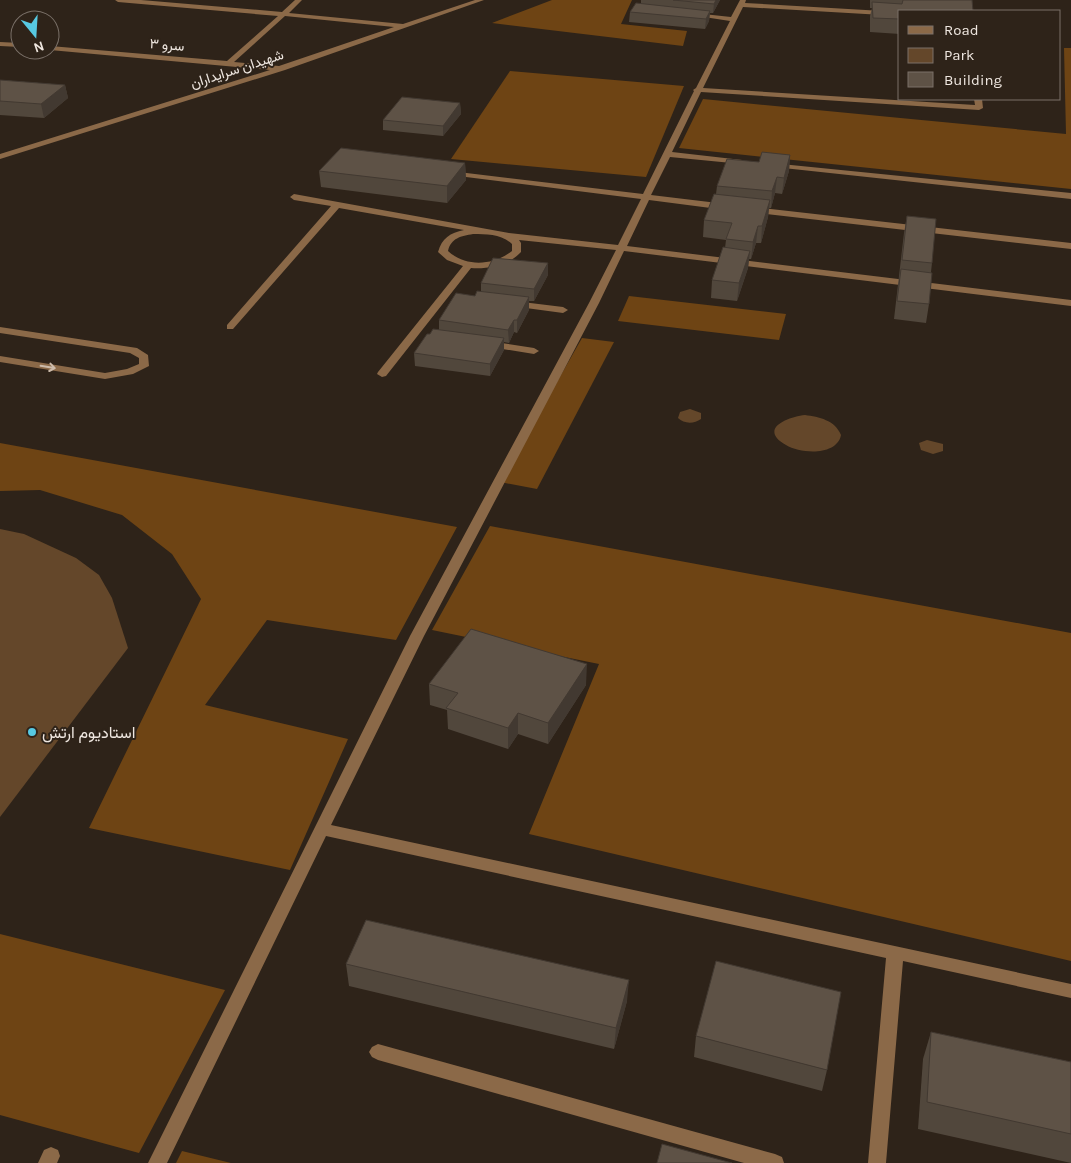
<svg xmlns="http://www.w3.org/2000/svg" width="1071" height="1163" viewBox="0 0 1071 1163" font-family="Karla,Vazirmatn,sans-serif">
	<rect width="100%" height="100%" fill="#2e2319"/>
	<!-- green -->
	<g fill="#64472a">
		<path d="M 690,409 L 701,413 L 701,419 C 694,424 684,424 678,418 L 680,412 Z"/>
		<path d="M 805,415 C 819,417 835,420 841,435 C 837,456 801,454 786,445 C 758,429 787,417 805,415 Z"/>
		<polygon points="927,440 943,444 943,451 933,454 921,450 919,443"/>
		<polygon points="0,529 24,534 76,558 99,575 112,598 128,648 0,817"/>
	</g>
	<!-- forest -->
	<g fill="#6e4414">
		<polygon points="552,0 632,0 621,24 687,31 683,46 492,23"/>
		<polygon points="1064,48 1071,48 1071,189 679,148 703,99 1066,134"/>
		<polygon points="510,71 684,86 646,177 451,159"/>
		<polygon points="629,296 786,314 779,340 618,321"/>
		<polygon points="582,338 614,342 537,489 500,482"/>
		<polygon points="0,443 457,527 396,640 267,620 205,705 348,739 290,870 89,828 201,599 172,554 122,515 40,490 0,491"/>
		<polygon points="490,526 1071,633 1071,961 529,834 599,664 432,630"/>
		<polygon points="0,934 225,990 139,1153 0,1115"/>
		<polygon points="182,1151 231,1163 176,1163"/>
	</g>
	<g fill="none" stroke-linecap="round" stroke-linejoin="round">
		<!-- minor -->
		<g fill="#8b6948" fill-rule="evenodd">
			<path d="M 115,0 L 141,0 L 282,12 L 295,0 L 302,0 L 289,13 L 403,24 L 475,0 L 484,0 L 285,70 L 0,159 L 0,154 L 270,70 L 50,50 L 50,46 L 227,61 L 278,16 L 118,2 ZM 285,16 L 394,27 L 279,66 L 234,62 Z"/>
			<path d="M 740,0 L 746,0 L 745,3 L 900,12 L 900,16 L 743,7 L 703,88 L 975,105 L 974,99 L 982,99 L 983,108 L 979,110 L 701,92 L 672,152 L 742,160 L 746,162 L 742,164 L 670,157 L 651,195 L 726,204 L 730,207 L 726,210 L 649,200 L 627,246 L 1071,300 L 1071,306 L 624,251 L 599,303 L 424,636 L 331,825 L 1071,984 L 1071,998 L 903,961 L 886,1163 L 868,1163 L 886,958 L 326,836 L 167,1163 L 148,1163 L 410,636 L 589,303 L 616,250 L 519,240 L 521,243 L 521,252 C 508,266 489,269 471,268 L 386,376 L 382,377 L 377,374 L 378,372 L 463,266 L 447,260 L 438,252 C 442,238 450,233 464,230 L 339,208 L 233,329 L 227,329 L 227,325 L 331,206 L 294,200 L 290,197 L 294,194 L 509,233 L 618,245 L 641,199 L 450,175 L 446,173 L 450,171 L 643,194 L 694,91 L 693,90 L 696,88 L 730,21 L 691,15 L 694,13 L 731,17 ZM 473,234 C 487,234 501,234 512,244 L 512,251 C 493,266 465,267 448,251 C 451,238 461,236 473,234 Z"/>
			<polygon points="0,42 20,43 20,47 0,46"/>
			<polygon points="771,163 1071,193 1071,199 774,167 771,167"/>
			<polygon points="753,207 1071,243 1071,249 750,212 750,208"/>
			<polygon points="514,301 563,307 568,310 563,313 511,306 509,304"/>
			<polygon points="0,327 137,348 148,355 149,366 133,374 105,379 0,362 0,356 105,373 127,369 139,364 139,358 130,353 0,333"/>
			<polygon points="488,341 534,348 539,351 534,354 484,346 484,342"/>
			<polygon points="378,1044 775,1154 782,1157 784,1163 744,1163 378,1060 372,1057 369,1052 372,1047"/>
			<polygon points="51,1147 58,1150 60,1156 57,1163 38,1163 44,1150"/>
		</g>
	</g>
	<!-- wall -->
	<g fill="#51473c">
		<polygon points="641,0 720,0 713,13 710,13 709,21 705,29 629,22 630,12 641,3"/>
		<polygon points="870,0 972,0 900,11 900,34 870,32 870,16 872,8 870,8"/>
		<polygon points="0,80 65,85 68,98 44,118 0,115"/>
		<polygon points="460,103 461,114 443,136 383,130 383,120"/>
		<polygon points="790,155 789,171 782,194 775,193 771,208 769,208 768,217 761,243 756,243 751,259 749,259 748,268 737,301 711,298 712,280 725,248 726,240 703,237 704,220 716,194 717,186 759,162"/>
		<polygon points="465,163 466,180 447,203 321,187 319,171"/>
		<polygon points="907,216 932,263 931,272 929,304 926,323 894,319 904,233"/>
		<polygon points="548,275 534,301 529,301 529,310 517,333 514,332 509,343 504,342 504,350 490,376 415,366 414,353 430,334 439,330 439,320 481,292 481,283"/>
		<polygon points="429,684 586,685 548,744 518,734 508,749 448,729 447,710 430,705"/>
		<polygon points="346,964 627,1001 614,1049 349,986"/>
		<polygon points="931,1032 1071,1062 1071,1163 918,1129 923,1059"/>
		<polygon points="696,1036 827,1070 822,1091 694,1057"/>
	</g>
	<!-- shaded-wall -->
	<g fill="#423931">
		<polygon points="716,0 720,0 713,13 714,4"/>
		<polygon points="710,11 709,21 705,29 706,19"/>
		<polygon points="65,85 68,98 44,118 41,104"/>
		<polygon points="460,103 461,114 443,136 443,126"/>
		<polygon points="790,155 789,171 782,194 784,178"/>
		<polygon points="465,163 466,180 447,203 447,186"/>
		<polygon points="777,177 775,193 771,208 772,191"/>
		<polygon points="770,200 768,217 761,243 762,226"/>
		<polygon points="758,226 756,243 751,259 753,242"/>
		<polygon points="750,251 748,268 737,301 739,283"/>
		<polygon points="548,263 548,275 534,301 534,289"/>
		<polygon points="529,297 529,310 517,333 517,320"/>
		<polygon points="514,320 514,332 509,343 508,330"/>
		<polygon points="504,338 504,350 490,376 490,364"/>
		<polygon points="587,664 586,685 548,744 548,723"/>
		<polygon points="518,713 518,734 508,749 508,728"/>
		<polygon points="629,980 627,1001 614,1049 616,1028"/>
	</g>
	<!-- building -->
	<g fill="#5e5246" stroke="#423931">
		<polygon points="673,0 716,0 714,4"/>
		<polygon points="903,0 972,0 973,11 900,11 900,19 873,18 872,2 902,4"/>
		<polygon points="636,3 710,11 706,19 630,12"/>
		<polygon points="0,80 65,85 41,104 0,101"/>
		<polygon points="402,97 460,103 443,126 383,120"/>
		<polygon points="341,148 465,163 447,186 319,171"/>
		<polygon points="762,152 790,155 784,178 777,177 772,191 717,186 727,159 759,162"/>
		<polygon points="714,194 770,200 762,226 758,226 753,242 726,239 732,223 704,220"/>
		<polygon points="907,216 936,219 932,263 902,260"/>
		<polygon points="723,247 750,251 739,283 712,280"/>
		<polygon points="493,258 548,263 534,289 481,283"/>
		<polygon points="901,269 932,273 929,304 897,301"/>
		<polygon points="477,291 529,297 517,320 514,320 508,330 439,320 456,293 475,296"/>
		<polygon points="433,329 504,338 490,364 414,353 427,334 430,334"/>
		<polygon points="471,629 587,664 548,723 518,713 508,728 446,708 458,693 429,684"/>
		<polygon points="366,920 629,980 616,1028 346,964"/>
		<polygon points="716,961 841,992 827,1070 696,1036"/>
		<polygon points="931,1032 1071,1062 1071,1134 927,1102"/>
		<polygon points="662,1144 732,1163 657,1163"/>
	</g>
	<!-- one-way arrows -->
	<defs><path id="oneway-shaft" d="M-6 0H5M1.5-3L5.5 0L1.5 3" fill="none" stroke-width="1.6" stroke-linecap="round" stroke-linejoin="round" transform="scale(1.25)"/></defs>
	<use stroke="#ccbbab" href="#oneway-shaft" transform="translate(48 367) rotate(9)"/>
	<!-- markers -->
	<circle fill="#57c9e2" stroke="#2e2319" stroke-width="2" cx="32" cy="732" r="5"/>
	<g text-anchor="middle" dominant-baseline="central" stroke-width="4" stroke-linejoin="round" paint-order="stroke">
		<!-- far-street labels -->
		<g font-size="14" fill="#efe7e0" stroke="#2e2319">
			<text transform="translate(167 45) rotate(5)">سرو ۳</text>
			<text transform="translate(237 69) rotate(-18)">شهیدان سرایداران</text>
		</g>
		<!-- poi labels -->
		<g font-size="16" fill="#efe7e0" stroke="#2e2319" text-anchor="start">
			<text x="42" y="732">استادیوم ارتش</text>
		</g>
	</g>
	<!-- legend -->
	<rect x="898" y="10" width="162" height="90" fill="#2e2319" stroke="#7b7169"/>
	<rect x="908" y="26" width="25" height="8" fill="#8b6948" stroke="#7b7169"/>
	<text x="944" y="35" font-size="15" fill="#efe7e0">Road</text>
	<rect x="908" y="48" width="25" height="15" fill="#64472a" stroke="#7b7169"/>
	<text x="944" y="60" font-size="15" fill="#efe7e0">Park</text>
	<rect x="908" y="72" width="25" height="15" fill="#5e5246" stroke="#7b7169"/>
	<text x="944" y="85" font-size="15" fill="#efe7e0">Building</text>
	<!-- north arrow -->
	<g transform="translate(35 35) rotate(162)"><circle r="24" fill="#2e2319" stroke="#7b7169"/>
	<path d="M0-4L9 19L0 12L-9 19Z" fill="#57c9e2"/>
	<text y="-8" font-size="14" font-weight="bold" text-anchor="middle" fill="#efe7e0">N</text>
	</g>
</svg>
